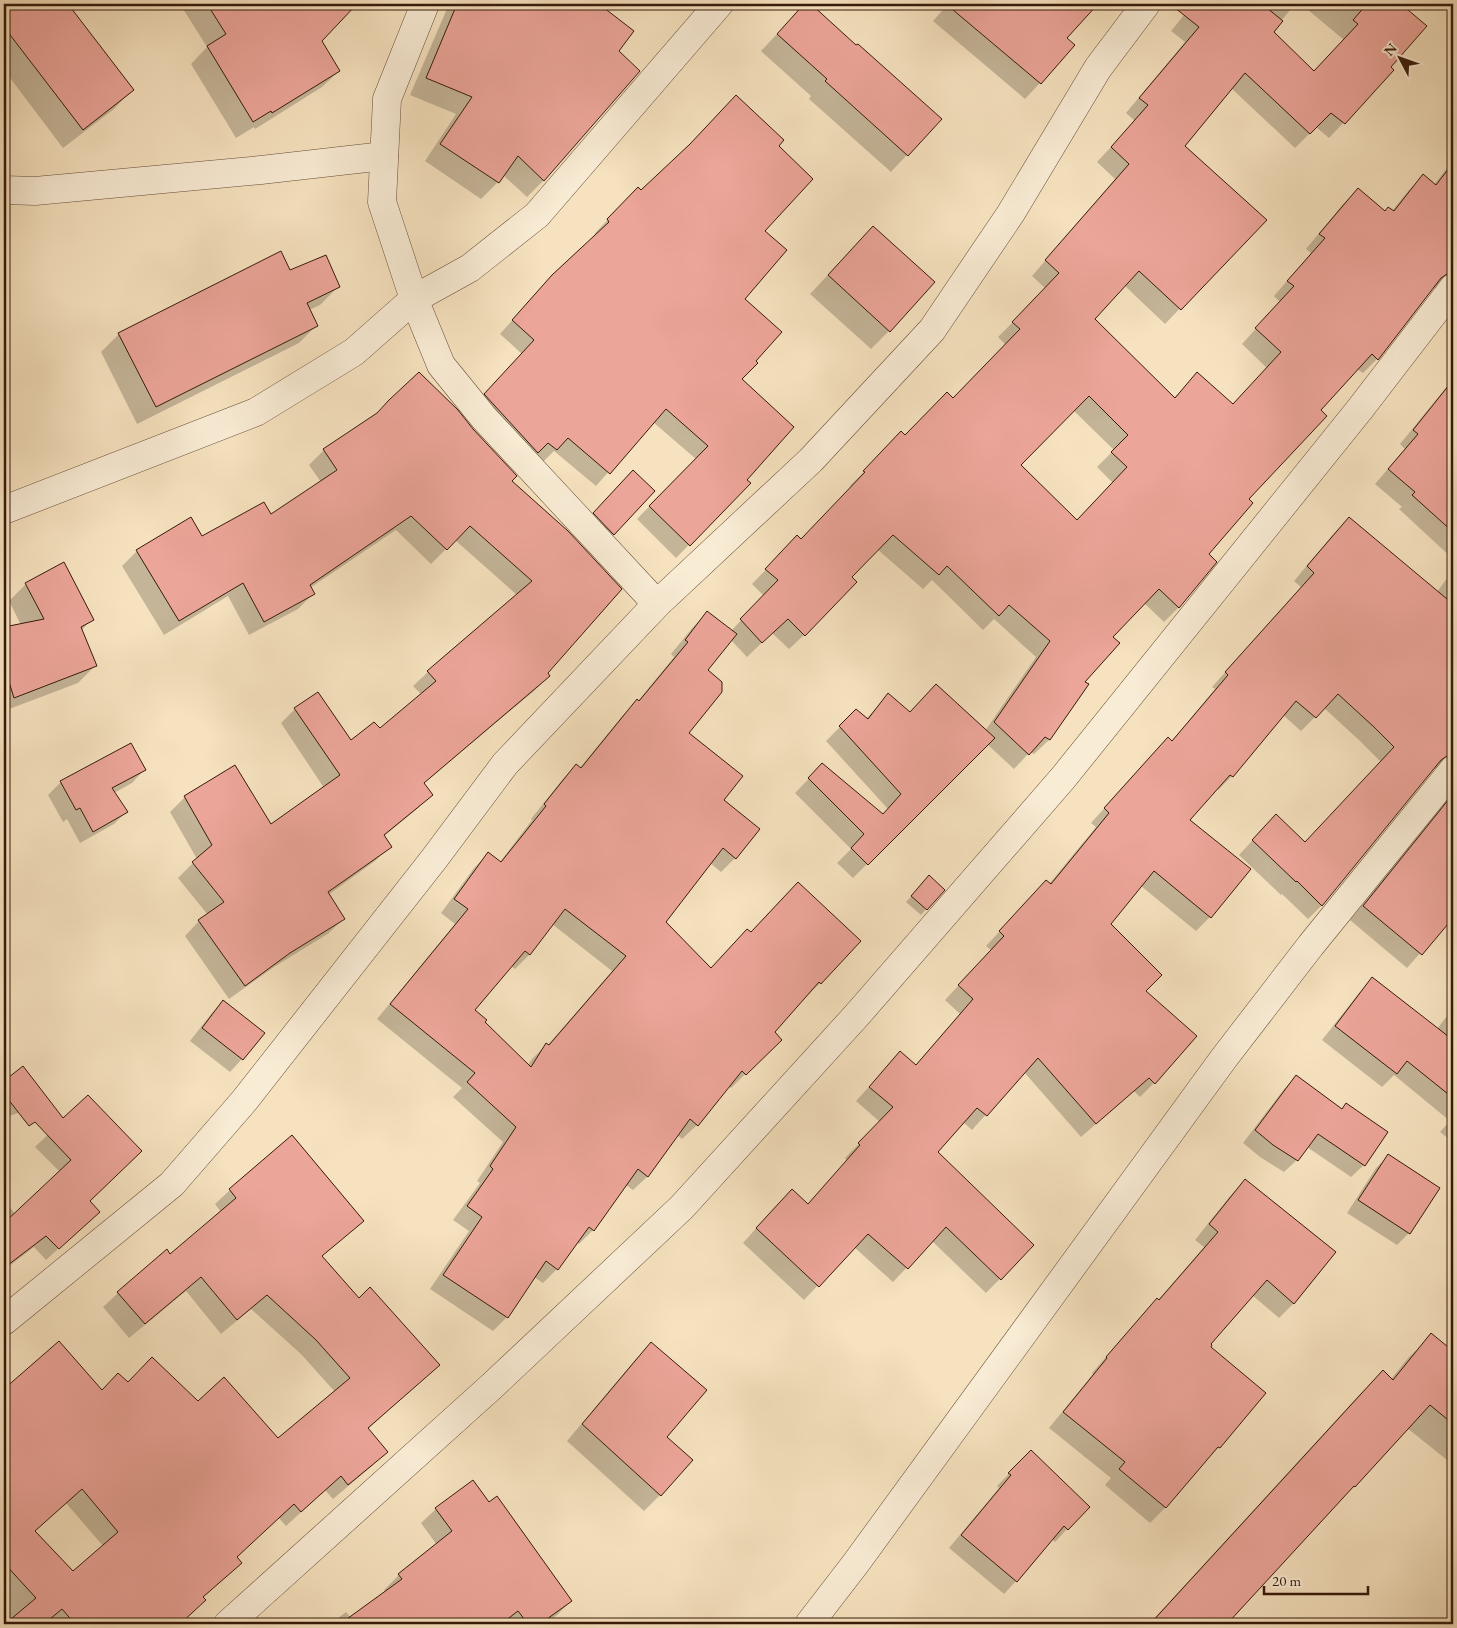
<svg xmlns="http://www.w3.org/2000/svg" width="1457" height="1628" viewBox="0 0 1457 1628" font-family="'EB Garamond',serif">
	<rect width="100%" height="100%" fill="#f6e2bf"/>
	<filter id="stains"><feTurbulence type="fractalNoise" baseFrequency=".004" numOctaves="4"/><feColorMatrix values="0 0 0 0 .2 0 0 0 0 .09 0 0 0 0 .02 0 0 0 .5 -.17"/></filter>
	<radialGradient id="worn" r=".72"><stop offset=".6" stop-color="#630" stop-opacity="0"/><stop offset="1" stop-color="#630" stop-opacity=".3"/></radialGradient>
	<!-- shadow -->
	<g fill="#0003" fill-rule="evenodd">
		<polygon points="4,4 80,4 71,10 132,90 114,109 63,148 4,70"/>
		<polygon points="180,4 356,4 320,41 339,71 322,87 255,129 254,127 236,138 191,64 207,47"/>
		<polygon points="449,4 597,4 632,31 617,51 544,180 527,197 503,175 498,182 481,199 425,161 456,114 410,95"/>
		<polygon points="659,4 668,4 664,8"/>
		<polygon points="805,4 810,4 856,47 940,119 891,172 809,99 811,96 761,51"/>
		<polygon points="948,4 1097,4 1065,38 1073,45 1040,83 1025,99 933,21"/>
		<path d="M 1193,4 L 1295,4 L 1272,32 L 1314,72 L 1344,40 L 1301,4 L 1400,4 L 1425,26 L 1389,67 L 1393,70 L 1329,138 L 1316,127 L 1295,148 L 1231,88 L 1184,147 L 1265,220 L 1165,324 L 1124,285 L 1093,319 L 1174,398 L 1197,374 L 1232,405 L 1267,368 L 1242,344 L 1280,302 L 1274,296 L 1311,253 L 1306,249 L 1343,204 L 1358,189 L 1385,212 L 1392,211 L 1408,191 L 1423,176 L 1434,185 L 1453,160 L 1453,251 L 1446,261 L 1453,267 L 1453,276 L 1442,288 L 1432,288 L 1377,359 L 1363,373 L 1357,369 L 1319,410 L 1247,499 L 1207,554 L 1215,562 L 1178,608 L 1164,622 L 1144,603 L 1112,638 L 1083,682 L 1087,685 L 1049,740 L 1034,754 L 1030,752 L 1014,769 L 987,744 L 853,878 L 837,863 L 851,849 L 795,793 L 822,765 L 883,815 L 888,809 L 826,741 L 856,711 L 866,719 L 888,695 L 910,713 L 985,731 L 1036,657 L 994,619 L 983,630 L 932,580 L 923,589 L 877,549 L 850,577 L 804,635 L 789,649 L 772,633 L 747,657 L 731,640 L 706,670 L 687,733 L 722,800 L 735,858 L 721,872 L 710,863 L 665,922 L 711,969 L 751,934 L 860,941 L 820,983 L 806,997 L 805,996 L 773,1032 L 780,1040 L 731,1088 L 728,1086 L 697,1125 L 682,1139 L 677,1135 L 648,1176 L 633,1190 L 626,1185 L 593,1230 L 579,1244 L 576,1242 L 557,1269 L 543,1283 L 534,1277 L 507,1317 L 493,1331 L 430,1289 L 469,1231 L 453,1220 L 480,1183 L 477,1181 L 503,1142 L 453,1097 L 462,1088 L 377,1019 L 455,924 L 441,913 L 474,868 L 488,854 L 500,862 L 532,820 L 531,819 L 562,780 L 576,766 L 579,769 L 623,715 L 638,701 L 674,657 L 671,654 L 693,627 L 707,613 L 731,631 L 764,596 L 752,584 L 783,552 L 800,540 L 851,488 L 850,486 L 887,448 L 905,436 L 953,399 L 1006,345 L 998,337 L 1046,289 L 1032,276 L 1115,179 L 1097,162 L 1135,121 L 1126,113 L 1185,42 L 1171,31 ZM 1073,410 L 1114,450 L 1097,467 L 1113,483 L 1077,522 L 1020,465 ZM 552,924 L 612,971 L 547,1046 L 546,1045 L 532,1059 L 528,1065 L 473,1010 L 511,966 L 515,969 L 529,955 Z"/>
		<polygon points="777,146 763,231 743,299 740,379 745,480 749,484 676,558 637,519 696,459 653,422 596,486 554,451 543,462 472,408 522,354 500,334 539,290 596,235 595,233 625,202 641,192"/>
		<polygon points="855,246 889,331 871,349 810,294"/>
		<polygon points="290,272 338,287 320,305 309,310 317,325 299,343 137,424 101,352 119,334"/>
		<polygon points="1453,379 1453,559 1399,509 1402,507 1375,484 1405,449 1400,444"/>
		<polygon points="373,418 510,482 567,532 546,673 549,676 534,691 423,784 432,795 417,809 383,837 390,846 375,861 328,895 343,919 329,933 274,967 229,999 185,936 199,921 208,915 178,878 197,859 170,812 185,797 235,767 271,826 324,788 281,723 295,709 350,742 379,730 422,695 413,686 428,672 517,595 455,540 431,564 396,530 310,588 313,594 298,609 249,635 228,596 164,635 122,566 137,551 190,519 202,538 271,516 321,482 309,465 324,450"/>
		<polygon points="627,478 613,534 608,540 588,519"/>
		<polygon points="1349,518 1437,592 1453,570 1453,778 1440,768 1432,769 1322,905 1308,919 1282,894 1281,895 1239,855 1262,830 1305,843 1381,762 1360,741 1324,708 1301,731 1283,715 1232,776 1218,790 1216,789 1189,820 1210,917 1196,931 1141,886 1109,924 1144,991 1154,1083 1140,1097 1134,1091 1081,1137 1024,1072 972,1130 963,1122 937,1153 1033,1245 986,1293 932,1241 893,1282 854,1247 804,1300 743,1243 778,1204 807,1205 847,1160 845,1158 880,1122 856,1101 900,1053 915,1066 960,1014 945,1000 991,950 986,946 1032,896 1049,884 1096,827 1091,823 1154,753 1171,742 1215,689 1212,687 1301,587 1294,581 1335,532"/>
		<polygon points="26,584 92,619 81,631 95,666 78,683 4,711 4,628 21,625 9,601"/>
		<polygon points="144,770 132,783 114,793 126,812 114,824 80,843 67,819 63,822 48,795 61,782"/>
		<polygon points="1453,791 1453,916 1407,968 1350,920 1451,795"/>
		<polygon points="923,883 926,909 921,915 906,902"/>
		<polygon points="1373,979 1437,1029 1453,1008 1453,1142 1440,1132 1450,1121 1394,1075 1382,1087 1322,1040 1359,993"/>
		<polygon points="223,1002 242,1059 230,1072 190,1041 211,1014"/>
		<polygon points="23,1067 32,1108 4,1118 4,1082"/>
		<polygon points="1297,1076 1364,1165 1351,1177 1307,1147 1297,1160 1284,1172 1260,1157 1243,1143 1284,1089"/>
		<polygon points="88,1096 88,1201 86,1223 46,1260 34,1247 4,1270 4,1200 15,1214 60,1172 35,1147"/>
		<polygon points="1388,1156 1409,1233 1397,1245 1347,1213 1376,1168"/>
		<polygon points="1245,1181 1294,1303 1279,1318 1252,1295 1209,1344 1219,1447 1203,1462 1165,1508 1150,1523 1105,1485 1111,1478 1049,1428 1093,1374 1092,1373 1142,1315 1157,1300 1158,1300 1204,1247 1195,1240 1230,1196"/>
		<path d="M 230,1190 L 362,1220 L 321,1257 L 358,1300 L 438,1365 L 368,1429 L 386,1452 L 372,1466 L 333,1499 L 325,1490 L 286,1526 L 278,1517 L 235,1558 L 240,1563 L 202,1598 L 190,1615 L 180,1624 L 4,1624 L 4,1391 L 20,1378 L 101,1391 L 128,1383 L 198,1403 L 278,1440 L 335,1392 L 301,1354 L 251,1309 L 221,1334 L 186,1291 L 129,1338 L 103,1307 L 118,1293 L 170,1255 L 221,1212 L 215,1204 ZM 66,1503 L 104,1547 L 73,1573 L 34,1532 Z"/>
		<polygon points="1432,1335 1453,1352 1453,1462 1452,1464 1407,1428 1226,1624 1149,1624 1360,1394 1383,1372 1391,1379 1409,1357"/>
		<polygon points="651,1344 665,1437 660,1495 644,1511 567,1441 635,1360"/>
		<polygon points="1031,1451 1067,1529 1055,1542 1052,1539 1016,1581 1004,1594 949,1548 999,1488 997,1486"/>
		<polygon points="489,1504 571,1601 556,1616 544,1624 330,1624 346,1612 351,1618 386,1592 384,1590 399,1575 437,1545 421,1523 436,1509"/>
	</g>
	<!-- building -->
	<g fill="#eca599" stroke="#371a0b" fill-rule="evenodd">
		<polygon points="4,4 68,4 134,90 83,130 4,27"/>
		<polygon points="207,4 357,4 322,41 340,71 272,113 271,111 253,122 207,46 226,34"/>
		<polygon points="457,4 599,4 634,31 619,51 640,71 544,181 518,156 499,183 440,144 472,97 426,78"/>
		<polygon points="804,4 811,4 856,45 858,44 942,119 908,156 825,81 827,79 777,34"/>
		<polygon points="946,4 1098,4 1067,38 1075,45 1041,84"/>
		<path d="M 1170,4 L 1262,4 L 1283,21 L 1274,32 L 1314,71 L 1358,24 L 1353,20 L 1367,4 L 1401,4 L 1427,26 L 1391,67 L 1394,70 L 1345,124 L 1331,113 L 1310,134 L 1245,73 L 1185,146 L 1267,220 L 1181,310 L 1139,271 L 1095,319 L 1175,398 L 1197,372 L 1233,404 L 1281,352 L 1255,328 L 1294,286 L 1287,281 L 1325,238 L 1319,234 L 1358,188 L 1385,211 L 1388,207 L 1394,211 L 1423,174 L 1436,185 L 1453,163 L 1453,273 L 1447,274 L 1441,278 L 1378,360 L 1372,354 L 1321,410 L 1327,416 L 1249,499 L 1253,503 L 1209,554 L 1217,562 L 1179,608 L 1159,589 L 1113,637 L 1120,643 L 1085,682 L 1089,684 L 1050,740 L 1045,737 L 1029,755 L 994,722 L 1050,641 L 1009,605 L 999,616 L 947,566 L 939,575 L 893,535 L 852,577 L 857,582 L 805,636 L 788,619 L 762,643 L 740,619 L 778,580 L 765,569 L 797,535 L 801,539 L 865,472 L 863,471 L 901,431 L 905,435 L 947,392 L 953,398 L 1020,329 L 1012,322 L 1059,273 L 1045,260 L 1129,164 L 1111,147 L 1148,105 L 1139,98 L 1199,27 ZM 1089,396 L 1128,435 L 1111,452 L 1127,467 L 1077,520 L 1021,465 Z"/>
		<polygon points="736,95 784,140 779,146 813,179 765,231 787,250 745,299 782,332 756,361 758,363 742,379 794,427 747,480 751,483 690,546 649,506 708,446 666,409 610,474 568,438 557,450 548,443 538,453 484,394 534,340 512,320 552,275 609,222 607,219 638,187 641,190 690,144"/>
		<polygon points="873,226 935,282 890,332 828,275"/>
		<polygon points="281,251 290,270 326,255 340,287 307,303 318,326 156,407 118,333"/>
		<polygon points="419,372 458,410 473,429 517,476 512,481 568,531 622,589 548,673 550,676 424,783 433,795 384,835 392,847 328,892 345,919 290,953 245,986 198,920 224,902 192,862 212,845 184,796 235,765 271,824 340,775 294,708 318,692 351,740 374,722 380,728 436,681 427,671 532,581 470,526 447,550 411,516 310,585 315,594 264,622 243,583 179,621 136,550 191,517 202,536 264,502 271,514 337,470 323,449 377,413 389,400"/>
		<polygon points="1453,380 1453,532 1412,495 1415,492 1388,469 1418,434 1413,430"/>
		<polygon points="633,470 655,491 614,535 593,513"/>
		<polygon points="1349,517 1453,604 1453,755 1447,756 1441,760 1322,906 1297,881 1296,882 1252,840 1276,814 1305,842 1394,747 1374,727 1338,694 1316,718 1296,701 1233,777 1230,775 1190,820 1251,869 1211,918 1154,871 1111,924 1162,975 1146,991 1197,1036 1155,1084 1149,1078 1096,1124 1038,1058 987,1116 977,1108 938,1152 1034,1245 1001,1280 946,1227 908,1269 868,1234 819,1287 756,1228 792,1189 808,1204 860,1145 858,1143 893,1107 869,1087 900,1051 916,1065 973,999 958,985 1004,936 999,931 1046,880 1051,884 1109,813 1104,808 1168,737 1172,741 1228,675 1225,672 1314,573 1307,566"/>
		<polygon points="64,562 94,620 81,627 97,666 14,698 4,666 4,627 44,619 25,583"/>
		<path d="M 707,611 L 737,634 L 708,670 L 722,682 L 722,692 L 689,733 L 743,776 L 724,800 L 760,829 L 736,859 L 723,848 L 666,922 L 711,968 L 747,929 L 751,932 L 798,882 L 861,941 L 821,984 L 819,982 L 775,1032 L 782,1040 L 746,1075 L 742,1071 L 698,1126 L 690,1119 L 648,1177 L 638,1169 L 594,1231 L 589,1227 L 558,1270 L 546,1261 L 508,1318 L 443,1275 L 482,1217 L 467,1206 L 493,1169 L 490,1166 L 516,1127 L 467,1082 L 475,1073 L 390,1004 L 468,909 L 454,899 L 488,852 L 501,862 L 546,806 L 544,804 L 576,764 L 581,768 L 637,699 L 639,701 L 688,642 L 685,640 ZM 565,909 L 626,956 L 549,1045 L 546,1043 L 531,1067 L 485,1022 L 487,1020 L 475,1010 L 525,951 L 530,955 Z"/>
		<polygon points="936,684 995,738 868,865 851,848 864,834 808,778 822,763 883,814 901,794 839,726 856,709 868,719 888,693 910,712"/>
		<polygon points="131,743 146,770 112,788 128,812 93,832 80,808 76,810 60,781"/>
		<polygon points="1453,794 1453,918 1422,955 1363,906"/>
		<polygon points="929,875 945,890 927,910 911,896"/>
		<polygon points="1372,977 1453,1040 1453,1098 1407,1061 1397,1074 1335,1026"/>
		<polygon points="223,1000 265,1033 243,1060 202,1028"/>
		<polygon points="23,1066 63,1118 88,1095 142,1151 90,1201 100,1212 59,1249 46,1236 4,1268 4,1223 71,1160 35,1122 29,1126 4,1094 4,1081"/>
		<polygon points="1296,1075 1342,1109 1346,1103 1388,1132 1365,1166 1318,1134 1298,1161 1273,1145 1255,1130"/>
		<path d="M 292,1135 L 364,1221 L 322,1256 L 359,1298 L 370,1287 L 440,1365 L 368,1428 L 388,1452 L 348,1485 L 341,1476 L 301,1512 L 294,1504 L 237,1557 L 242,1563 L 203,1597 L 206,1600 L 180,1624 L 75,1624 L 62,1609 L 44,1624 L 5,1624 L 36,1598 L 4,1563 L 4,1389 L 59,1341 L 102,1390 L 118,1373 L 128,1382 L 152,1357 L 198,1401 L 224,1377 L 278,1438 L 350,1378 L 316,1340 L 267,1295 L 237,1320 L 201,1277 L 145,1324 L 117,1292 L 167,1249 L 170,1254 L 236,1198 L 229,1189 ZM 82,1489 L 118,1532 L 73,1571 L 35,1531 Z"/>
		<polygon points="1388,1154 1440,1188 1410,1234 1358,1200"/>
		<polygon points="1245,1179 1336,1252 1294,1304 1267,1280 1211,1344 1212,1345 1211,1347 1266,1393 1220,1448 1218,1447 1166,1508 1119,1469 1125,1462 1063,1412 1107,1358 1106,1357 1157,1298 1159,1300 1218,1232 1209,1224"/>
		<polygon points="1431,1333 1453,1351 1453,1424 1430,1405 1355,1487 1354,1486 1227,1624 1150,1624 1383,1370 1393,1380"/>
		<polygon points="651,1342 707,1390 667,1437 693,1460 661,1496 582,1424"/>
		<polygon points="1031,1450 1090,1507 1068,1530 1064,1526 1017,1582 961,1535 1011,1475 1008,1473"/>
		<polygon points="473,1480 489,1502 497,1496 572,1601 540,1624 528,1624 518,1611 501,1624 340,1624 402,1579 398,1574 452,1531 435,1508"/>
	</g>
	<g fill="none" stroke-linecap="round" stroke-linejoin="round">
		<defs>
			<g id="minor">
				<polyline points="425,4 387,99 382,202 414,299 441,365 484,418 657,604"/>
				<polyline points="4,190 35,191 261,170 384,156"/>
				<polyline points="4,510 256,412 354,352 414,299 470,268 537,215 719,4"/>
				<polyline points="4,1321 172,1184 244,1101 434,859 505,764 657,604 811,460 932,330 1011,213 1098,68 1146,4"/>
				<polyline points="228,1624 492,1386 682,1207 857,1015 1063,778 1360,409 1453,288"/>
				<polyline points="809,1624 856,1563 1224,1058 1311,945 1453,770"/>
			</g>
		</defs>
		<!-- minor casing -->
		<use href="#minor" stroke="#674c38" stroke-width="29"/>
		<!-- minor -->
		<use href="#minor" stroke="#f9ecd5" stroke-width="28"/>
	</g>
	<!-- margin -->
	<rect width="1457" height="1628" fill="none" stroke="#f6e2bf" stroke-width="20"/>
	<rect x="5" y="5" width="1447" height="1618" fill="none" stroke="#371a0b" stroke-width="2.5"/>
	<rect x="10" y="10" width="1437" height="1608" fill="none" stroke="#371a0b"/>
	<!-- north arrow -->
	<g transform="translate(1400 58) rotate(311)" stroke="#f9ecd5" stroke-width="4" paint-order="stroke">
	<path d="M0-4L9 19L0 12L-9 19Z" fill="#371a0b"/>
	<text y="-8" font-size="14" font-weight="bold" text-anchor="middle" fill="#371a0b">N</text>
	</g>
	<!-- scale -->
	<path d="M1264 1586v8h104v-8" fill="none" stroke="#371a0b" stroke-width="2.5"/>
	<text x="1272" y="1586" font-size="15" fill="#371a0b" stroke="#f9ecd5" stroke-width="4" paint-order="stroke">20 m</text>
	<rect width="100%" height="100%" filter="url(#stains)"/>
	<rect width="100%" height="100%" fill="url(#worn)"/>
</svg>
